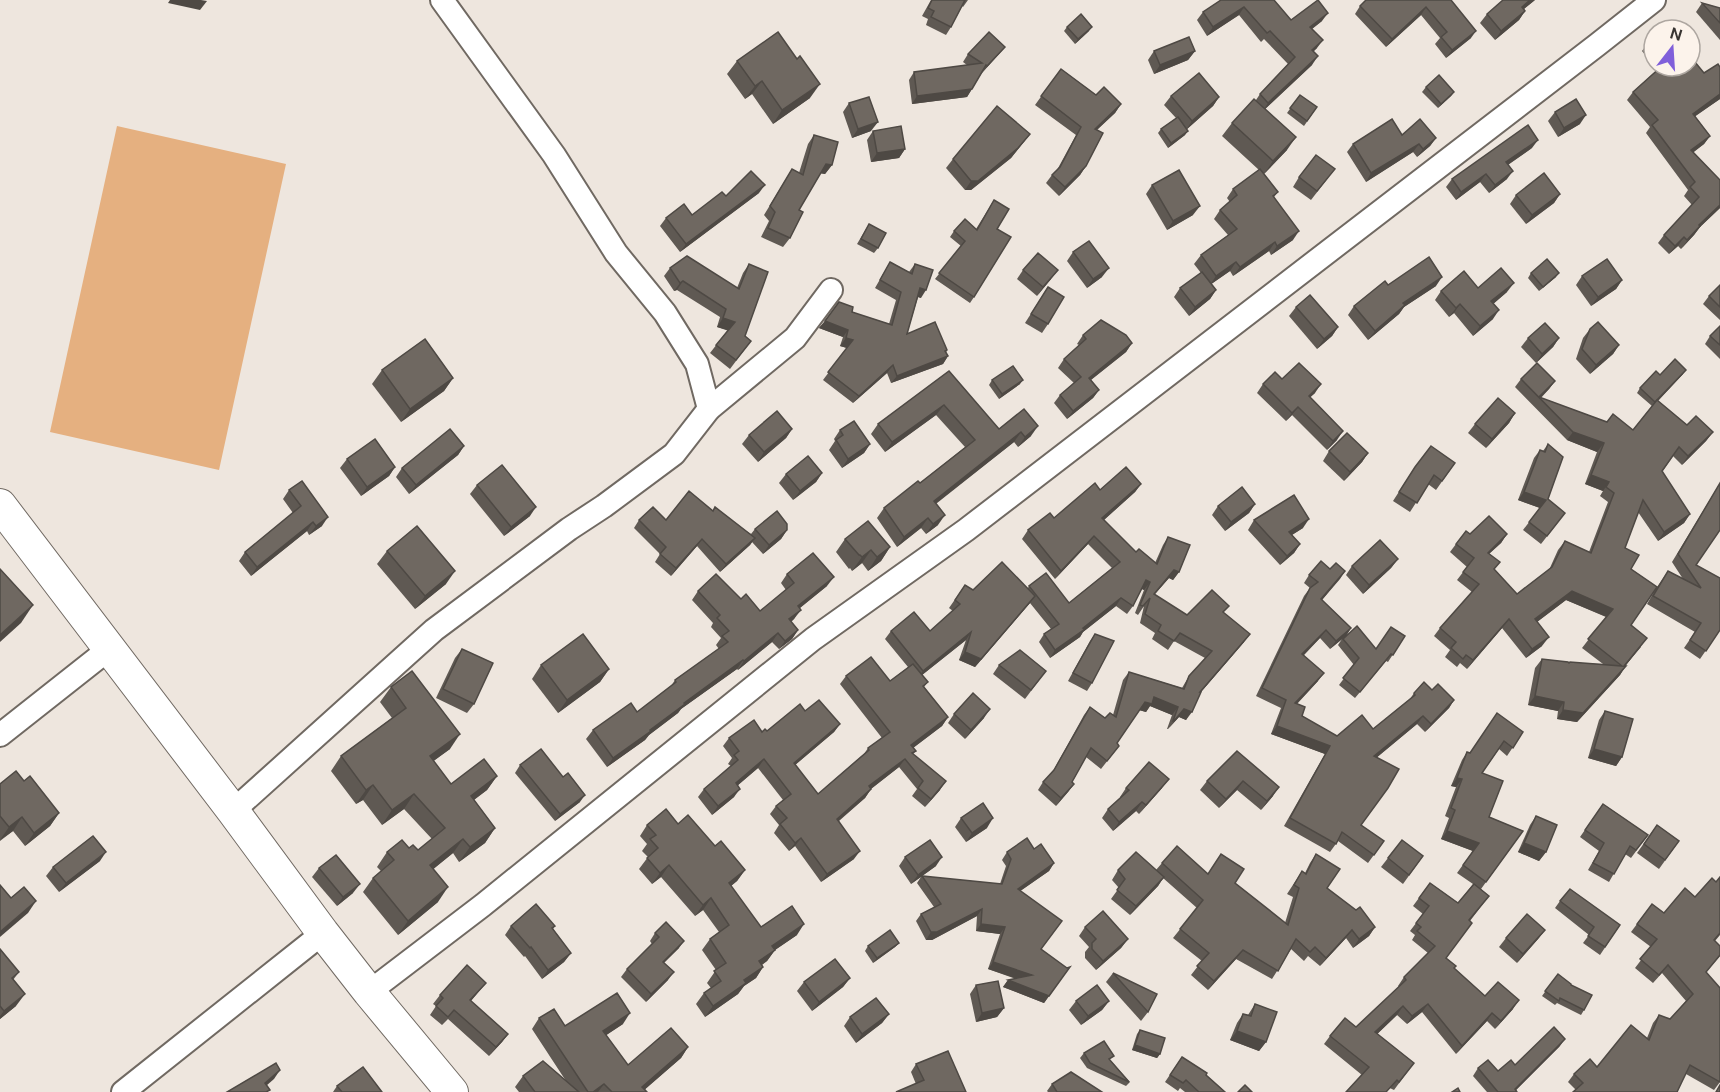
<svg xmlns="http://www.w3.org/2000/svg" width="1720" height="1092" viewBox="0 0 1720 1092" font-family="'DM Sans',sans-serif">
	<rect width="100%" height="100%" fill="#eee6de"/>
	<!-- green -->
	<polygon fill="#e5b080" points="117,126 286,164 219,470 50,432"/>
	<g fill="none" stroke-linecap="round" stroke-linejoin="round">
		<defs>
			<g id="street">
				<polyline points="442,0 554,155 616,253 665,313 697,364 709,409"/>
				<polyline points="0,735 109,649"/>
				<polyline points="233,811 434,630 569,529 604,506 674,454 709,409 795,338 831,290"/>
				<polyline points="369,992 483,905 813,639 966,530 1597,45 1654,0"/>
				<polyline points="123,1092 323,933"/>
			</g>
			<polyline id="secondary" points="0,505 233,811 323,933 369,992 452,1092"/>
		</defs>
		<!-- street casing -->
		<use href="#street" stroke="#706962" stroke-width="26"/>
		<!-- secondary casing -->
		<use href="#secondary" stroke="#706962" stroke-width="34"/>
		<!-- street -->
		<use href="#street" stroke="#fff" stroke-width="22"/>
		<!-- secondary -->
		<use href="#secondary" stroke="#fff" stroke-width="32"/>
	</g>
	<!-- wall -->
	<g fill="#5f5953">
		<polygon points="931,0 968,0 963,7 962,6 951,27 946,35 926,25 928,19 922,16"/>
		<polygon points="1221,0 1291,20 1322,21 1312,29 1317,48 1313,52 1312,65 1265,109 1287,150 1264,174 1278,192 1274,197 1293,240 1271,255 1269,251 1233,276 1230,271 1211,284 1216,290 1210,299 1189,316 1174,297 1180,288 1201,273 1194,264 1201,255 1228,235 1214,219 1220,210 1230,202 1227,198 1233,189 1259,170 1222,136 1232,123 1256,100 1260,94 1288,64 1264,39 1261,42 1239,15 1207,36 1197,20 1203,12"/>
		<polygon points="1451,0 1471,38 1446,58 1435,44 1440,38 1421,15 1386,47 1355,14 1360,6"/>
		<polygon points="1535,0 1524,9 1525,11 1519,20 1495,40 1480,23 1487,14"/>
		<polygon points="1702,3 1720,8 1720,40 1696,12"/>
		<polygon points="1067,27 1089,31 1075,44 1064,31"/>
		<polygon points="1654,38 1654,66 1690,66 1704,73 1720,67 1720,99 1695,116 1710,136 1704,144 1693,152 1720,180 1720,208 1700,227 1694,235 1681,249 1678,246 1669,254 1658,243 1664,235 1692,205 1684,196 1688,190 1646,133 1650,127 1627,100 1633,92 1657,70 1642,51 1648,43"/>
		<polygon points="1005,47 999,54 981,74 967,97 912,104 909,80 914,72 967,65 963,62 968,54"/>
		<polygon points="1154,51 1195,51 1188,60 1154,74 1148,60"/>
		<polygon points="737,61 810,98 773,124 752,94 745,99 727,74"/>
		<polygon points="1061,69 1096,95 1121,104 1115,113 1097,130 1086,166 1080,175 1059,196 1046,183 1052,175 1057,170 1076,135 1035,105"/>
		<polygon points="1426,87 1454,92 1451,96 1438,108 1422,92"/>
		<polygon points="1300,95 1317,107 1304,126 1287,113"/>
		<polygon points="1171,96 1219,97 1213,106 1187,129 1185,135 1168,148 1158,133 1161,129 1176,118 1164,105"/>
		<polygon points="849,103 871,131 852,138 843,112"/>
		<polygon points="1555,112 1580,124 1558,137 1548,121"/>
		<polygon points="873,131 905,149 899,158 871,162 867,140"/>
		<polygon points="1030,134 1011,158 971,190 965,190 946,168 953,159"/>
		<polygon points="814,135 832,165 825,174 820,173 799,210 790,238 783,247 761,237 769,221 764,215 792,169 799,173 808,144"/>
		<polygon points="1402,135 1436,138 1430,146 1417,157 1413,152 1366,182 1347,152 1353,144"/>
		<polygon points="1532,148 1508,165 1507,179 1489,193 1480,182 1456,200 1446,187 1452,179"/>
		<polygon points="1299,177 1328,178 1311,200 1293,187"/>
		<polygon points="1152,185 1193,215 1167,230 1146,194"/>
		<polygon points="759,193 680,252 660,226 666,218 692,215 726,196"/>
		<polygon points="1560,194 1554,203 1526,224 1510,204 1516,195"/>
		<polygon points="994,200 997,229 974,297 970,303 935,279 961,246 950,237 954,231 976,229"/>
		<polygon points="869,224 878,248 874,253 857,244"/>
		<polygon points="1073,252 1102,277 1087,288 1067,261"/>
		<polygon points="890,262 909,272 915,264 921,298 918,297 907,334 947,350 946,353 948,356 943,364 891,383 887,373 853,403 823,380 847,348 840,346 843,337 819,328 825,321 852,312 889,324 896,300 875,288"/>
		<polygon points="749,264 745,336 751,341 730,369 710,353 728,330 717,327 720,317 677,290 674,291 664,276 670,268 737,288 743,273"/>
		<polygon points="1023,270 1051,279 1037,296 1017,279"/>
		<polygon points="1531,273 1556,277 1539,291 1528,278"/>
		<polygon points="1582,276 1622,280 1616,289 1591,306 1576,285"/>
		<polygon points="1388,285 1436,286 1404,307 1399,314 1368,340 1348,315 1354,306"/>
		<polygon points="1720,285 1720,320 1703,304 1709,296"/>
		<polygon points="1048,287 1048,324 1042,333 1025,323"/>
		<polygon points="1478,288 1507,292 1493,304 1493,319 1473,336 1454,313 1449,317 1435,300 1441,291"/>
		<polygon points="1296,307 1338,327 1332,336 1317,349 1289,316"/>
		<polygon points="1720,326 1720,359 1705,344 1710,336"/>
		<polygon points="1590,329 1619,345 1613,354 1590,374 1576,359 1583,338"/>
		<polygon points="1083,335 1132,343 1126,352 1091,380 1099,390 1093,398 1067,419 1054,403 1060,395 1074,383 1058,368 1064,359 1079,345 1077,344"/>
		<polygon points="1528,338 1559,338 1553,347 1536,363 1521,347"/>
		<polygon points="382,370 453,378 444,391 401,422 372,384"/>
		<polygon points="949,371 999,429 1024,409 1031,436 1018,447 1014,442 936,503 938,525 926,534 921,528 897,547 877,518 884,508 920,483 965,447 936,415 885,452 871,434 878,424"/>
		<polygon points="1683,374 1658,401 1687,425 1713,432 1706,441 1682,465 1673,456 1662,472 1690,514 1684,523 1658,541 1638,512 1625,548 1631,569 1657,587 1668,571 1683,579 1672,562 1720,483 1696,565 1720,630 1700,659 1684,648 1695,632 1647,604 1655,590 1631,625 1641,647 1625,666 1620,675 1577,722 1557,719 1558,711 1528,705 1535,668 1542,659 1569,663 1603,664 1582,648 1606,617 1566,600 1537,622 1542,646 1526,658 1502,628 1467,669 1460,663 1457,667 1445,657 1450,650 1434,636 1440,628 1472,592 1457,580 1467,567 1450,552 1456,544 1470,534 1507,534 1501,543 1489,554 1494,569 1517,594 1549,570 1558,550 1565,541 1589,552 1608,502 1600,496 1603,491 1585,484 1597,452 1567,440 1515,387 1521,379 1555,381 1549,389 1541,398 1607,422 1633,430 1652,406 1637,393 1640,388 1660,375"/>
		<polygon points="1282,379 1315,393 1310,397 1337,440 1327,450 1292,415 1286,421 1257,393 1263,384"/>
		<polygon points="992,380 1020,384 999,399 989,385"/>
		<polygon points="1515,413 1509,423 1486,448 1468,433 1475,424"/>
		<polygon points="792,429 786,438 758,462 742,444 749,435"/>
		<polygon points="840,430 870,444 864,453 842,468 829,450 835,441 834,439"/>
		<polygon points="1548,444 1548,499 1559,521 1541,544 1523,530 1540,508 1518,500 1534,458 1540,450 1543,451"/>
		<polygon points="464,446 458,455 409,494 396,477 402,468"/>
		<polygon points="1329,451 1368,453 1362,462 1344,481 1323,461"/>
		<polygon points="347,459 395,467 389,476 361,496 340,468"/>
		<polygon points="1455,463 1436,490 1428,484 1410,512 1393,501 1415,467"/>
		<polygon points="822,473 816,482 793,500 779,483 786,474"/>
		<polygon points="1141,484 1135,492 1104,520 1136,552 1155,563 1163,545 1168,537 1179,572 1173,580 1169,578 1154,595 1187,615 1224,613 1244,642 1201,692 1186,720 1179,717 1168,729 1167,729 1172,715 1150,706 1146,712 1139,710 1117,743 1119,746 1101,769 1086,757 1072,782 1074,784 1068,792 1056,806 1038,790 1043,782 1052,773 1084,715 1090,707 1105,718 1113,715 1123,680 1129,672 1182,688 1189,676 1205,658 1174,641 1168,650 1152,639 1155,633 1140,623 1144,606 1138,615 1135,613 1144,590 1142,589 1133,606 1127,614 1116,606 1083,632 1080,637 1050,658 1039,642 1044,634 1051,629 1030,603 975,667 959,660 966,640 922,675 928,682 924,687 948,717 942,726 913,748 916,751 913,754 940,790 925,807 912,796 917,789 899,767 871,789 865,798 839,821 854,859 821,882 795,846 789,851 774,833 779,825 770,814 776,806 783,800 758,768 738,785 734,797 712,815 698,797 704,789 731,766 728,764 732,758 723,746 729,738 767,731 805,711 840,724 834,732 795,765 818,794 864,754 868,748 882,738 840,684 846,676 890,681 908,667 885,639 891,631 930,631 953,611 949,608 965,585 973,590 1028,588 1029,586 1069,603 1112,568 1088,544 1055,579 1022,539 1028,530 1054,518 1100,490"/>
		<polygon points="477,485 530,516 504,536 470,494"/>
		<polygon points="289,490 322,526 309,535 307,531 251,576 239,561 245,552 293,513 283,499"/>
		<polygon points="1255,504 1249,513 1225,531 1212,515 1218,506"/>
		<polygon points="713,511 751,534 755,529 787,530 781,539 763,554 752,542 750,545 720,572 697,546 671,576 655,562 660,554 634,528 639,520 666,520"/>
		<polygon points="1254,520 1303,528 1292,535 1300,544 1294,553 1280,565 1248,530"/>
		<polygon points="845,539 890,547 881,561 868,571 862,563 852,571 850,568 849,569 836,552"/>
		<polygon points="387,551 446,584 415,609 377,564"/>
		<polygon points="1398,559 1391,568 1363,594 1346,575 1352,566"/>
		<polygon points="1330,569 1345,571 1322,600 1351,628 1346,636 1376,649 1405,636 1388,662 1386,661 1355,698 1339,685 1354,665 1338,645 1342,639 1330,649 1320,638 1304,655 1318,681 1297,704 1302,716 1337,736 1373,729 1410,699 1414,693 1432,690 1454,700 1449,708 1425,732 1417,724 1377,757 1361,825 1384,841 1368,863 1338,841 1330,852 1284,826 1325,754 1271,734 1281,708 1256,696 1304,596 1310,588 1304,583 1309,575"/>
		<polygon points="787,574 827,586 800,608 794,619 791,622 798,630 792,639 779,649 772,642 738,670 737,669 681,709 678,713 649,735 645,740 607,767 586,739 593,730 637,712 671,686 675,680 719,649 716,645 721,638 711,627 713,623 692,600 698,591 741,599 760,611 786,590 781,583"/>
		<polygon points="1095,634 1092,683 1087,691 1068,681 1090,641"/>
		<polygon points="462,649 474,704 467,713 436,698 455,658"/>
		<polygon points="541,665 609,669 600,682 558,713 532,679"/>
		<polygon points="999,665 1046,671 1025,699 993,674"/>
		<polygon points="391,687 450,749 433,761 451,784 497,776 487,790 474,800 495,828 485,843 459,862 453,853 433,869 438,902 398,935 363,892 373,878 381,871 377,867 387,852 409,848 418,850 432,839 404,809 382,825 363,800 356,804 331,771 341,756 392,718 380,702"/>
		<polygon points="1605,711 1622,757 1616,766 1588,758 1599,720"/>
		<polygon points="954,714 984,718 965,739 948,723"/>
		<polygon points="1523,732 1507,756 1499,749 1482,773 1489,817 1523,831 1481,889 1489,896 1470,921 1446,958 1455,969 1485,996 1513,1009 1495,1029 1487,1021 1456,1054 1422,1012 1407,1024 1397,1015 1377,1034 1414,1063 1394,1090 1362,1075 1324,1044 1330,1036 1356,1027 1399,987 1398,986 1404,977 1428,953 1412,940 1415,935 1410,931 1423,914 1413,906 1430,883 1458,903 1473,884 1457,873 1473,851 1441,839 1449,818 1445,816 1456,787 1451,786 1462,760 1467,752 1470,753"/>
		<polygon points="1237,751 1273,796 1261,810 1237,790 1219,808 1200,790 1207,781"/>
		<polygon points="520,765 580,802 555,821 515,773"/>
		<polygon points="24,781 59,813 50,826 25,846 13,831 0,841 0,784"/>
		<polygon points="1126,788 1162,788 1139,814 1136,811 1113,831 1102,818 1108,809 1121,798 1120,797"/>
		<polygon points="1603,804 1648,835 1631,858 1625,854 1609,882 1588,870 1599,851 1580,837"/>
		<polygon points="1536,816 1546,852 1539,861 1518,852 1530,825"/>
		<polygon points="961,818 987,828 966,842 955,827"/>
		<polygon points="678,824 715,846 745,870 737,881 731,886 761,927 797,935 775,950 767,961 762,965 763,967 756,978 744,986 738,994 705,1017 696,1004 704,993 711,988 707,983 716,970 702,950 710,939 719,932 703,910 695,916 661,877 652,884 639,869 648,857 642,851 647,844 640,836 647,825"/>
		<polygon points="1657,825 1679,841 1659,869 1637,853"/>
		<polygon points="1034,849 1054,863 1049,871 1020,891 1041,950 1067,968 1070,967 1044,1003 1003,987 1008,980 1016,979 988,969 1000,934 976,931 977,916 932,940 926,940 916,921 921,914 934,907 917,883 921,877 911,884 899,866 905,857 936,866 922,876 1000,884 1006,866 1002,860 1007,852"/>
		<polygon points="1316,854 1327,888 1375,927 1369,936 1353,948 1346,938 1320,966 1308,956 1304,961 1291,949 1272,979 1236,959 1208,990 1191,975 1202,961 1173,938 1197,908 1163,878 1158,886 1130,915 1111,899 1119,888 1112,880 1118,870 1156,870 1162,863 1208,874 1235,883 1285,923 1293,897 1287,894 1302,871 1305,873 1310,863"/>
		<polygon points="1423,856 1403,884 1381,867 1388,858"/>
		<polygon points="100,861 59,892 46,876 53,867"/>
		<polygon points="319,868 353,893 337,906 312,877"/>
		<polygon points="1720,877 1720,935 1715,941 1720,946 1720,956 1706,972 1720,1082 1714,1090 1686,1074 1576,1090 1568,1082 1574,1074 1597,1067 1647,1038 1653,1023 1659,1015 1670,1019 1686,1001 1662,973 1653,983 1635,968 1651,947 1631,932 1652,904 1664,913 1695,897 1716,882"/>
		<polygon points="1560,901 1620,925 1600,955 1583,943 1589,935 1555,908"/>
		<polygon points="511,926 555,926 553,929 571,953 564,962 542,979 525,956 524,957 505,935"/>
		<polygon points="1085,927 1128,939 1121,948 1096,970 1085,958 1085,952 1089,947 1079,936"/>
		<polygon points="1545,930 1538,939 1517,963 1499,947 1506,938"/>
		<polygon points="655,933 679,948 664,963 668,980 646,1002 621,977 627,969 652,944 650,941"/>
		<polygon points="899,943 895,947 873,963 865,951 868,946"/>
		<polygon points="0,949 19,972 13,980 16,1006 0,1019"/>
		<polygon points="1113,973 1148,1012 1141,1021 1106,982"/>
		<polygon points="1558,974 1571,985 1584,1010 1581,1015 1557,1003 1555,1005 1542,996"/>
		<polygon points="850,978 843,987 812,1011 797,991 804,982"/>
		<polygon points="486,983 471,1001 508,1034 502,1042 489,1056 448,1019 442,1025 430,1015 436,1006 433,1004 440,995"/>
		<polygon points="976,985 1004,1008 997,1017 976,1022 970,994"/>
		<polygon points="1076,1001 1109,1001 1102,1010 1081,1025 1069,1010"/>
		<polygon points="1255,1004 1266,1042 1259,1051 1230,1040 1237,1023 1243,1014 1248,1015"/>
		<polygon points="889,1014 882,1023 856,1043 844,1026 850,1017"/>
		<polygon points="539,1018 565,1026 623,1024 606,1035 628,1065 688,1047 681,1058 645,1089 647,1092 519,1092 515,1087 523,1076 566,1081 532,1029"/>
		<polygon points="1140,1030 1160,1054 1157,1058 1132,1050 1137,1034"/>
		<polygon points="1560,1046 1516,1090 1517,1092 1487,1092 1473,1076 1478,1068 1498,1071 1515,1065"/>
		<polygon points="1084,1053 1111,1061 1130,1082 1126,1086 1087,1068 1080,1058"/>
		<polygon points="1182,1057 1206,1075 1225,1092 1185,1092 1180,1088 1178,1091 1165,1082"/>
		<polygon points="916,1064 966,1092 916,1084 911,1072"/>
		<polygon points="1052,1084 1102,1092 1048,1092 1047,1091"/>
		<polygon points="337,1086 382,1092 333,1092"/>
	</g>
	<!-- shaded-wall -->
	<g fill="#4e4944">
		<polygon points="170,0 201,0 207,1 200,10 168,3"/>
		<polygon points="1530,0 1535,0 1515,16 1522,7"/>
		<polygon points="1244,7 1239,15 1207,36 1213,27"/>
		<polygon points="1426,7 1421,15 1386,47 1392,39"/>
		<polygon points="1525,11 1519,20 1495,40 1501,31"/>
		<polygon points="1328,13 1322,21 1304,35 1310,27"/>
		<polygon points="1092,27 1089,31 1075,44 1078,39"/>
		<polygon points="1476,31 1471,38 1446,58 1452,50"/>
		<polygon points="1323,40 1317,48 1306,58 1312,50"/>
		<polygon points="1005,47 999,54 981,74 987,66"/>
		<polygon points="1195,51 1188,60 1154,74 1160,65"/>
		<polygon points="1318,56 1312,65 1263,111 1268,103"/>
		<polygon points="762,81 752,94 745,99 755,86"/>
		<polygon points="820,84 810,98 773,124 782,110"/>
		<polygon points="972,89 967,97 912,104 917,96"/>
		<polygon points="1454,92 1451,96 1438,108 1441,104"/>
		<polygon points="1720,94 1720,99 1687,122 1693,114"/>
		<polygon points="1219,97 1213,106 1186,130 1192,121"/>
		<polygon points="1121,104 1115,113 1089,137 1095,129"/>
		<polygon points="1586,115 1580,124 1558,137 1564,128"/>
		<polygon points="878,122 871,131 852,138 858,129"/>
		<polygon points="1188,131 1185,135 1168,148 1171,143"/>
		<polygon points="1030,134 1011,158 971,190 965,190 971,181"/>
		<polygon points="1710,136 1704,144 1685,159 1691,150"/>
		<polygon points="1296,137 1287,150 1264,174 1273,161"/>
		<polygon points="1436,138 1430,146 1417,157 1423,149"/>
		<polygon points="1538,140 1532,148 1500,170 1506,162"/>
		<polygon points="1419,144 1413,152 1366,182 1371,173"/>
		<polygon points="905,149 899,158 871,162 877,153"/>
		<polygon points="826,164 832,165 825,174 819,173"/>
		<polygon points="1086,166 1080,175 1059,196 1065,187"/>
		<polygon points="1513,171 1507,179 1489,193 1495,185"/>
		<polygon points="1486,174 1480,182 1456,200 1461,192"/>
		<polygon points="765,185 759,193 680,252 686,244"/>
		<polygon points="1560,194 1554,203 1526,224 1532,215"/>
		<polygon points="1720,205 1720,208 1700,227 1694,235 1681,249 1699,225"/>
		<polygon points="1200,206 1193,215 1167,230 1173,221"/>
		<polygon points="1299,231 1293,240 1271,255 1277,246"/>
		<polygon points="1684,237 1678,246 1669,254 1675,246"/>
		<polygon points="1275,242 1269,251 1233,276 1240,267"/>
		<polygon points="1236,262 1230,271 1210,285 1216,276"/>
		<polygon points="1109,268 1102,277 1087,288 1093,279"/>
		<polygon points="1058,270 1051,279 1037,296 1043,287"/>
		<polygon points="1559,273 1556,277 1539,291 1543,287"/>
		<polygon points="1442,277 1436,286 1404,307 1399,314 1368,340 1375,331 1403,303"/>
		<polygon points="1622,280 1616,289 1591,306 1598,297"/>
		<polygon points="683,281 677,290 674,291 680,283"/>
		<polygon points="1514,283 1507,292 1485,311 1491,301"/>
		<polygon points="920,288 926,290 921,298 915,296"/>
		<polygon points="1216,290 1210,299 1189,316 1195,307"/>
		<polygon points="1460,304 1454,313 1449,317 1456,308"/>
		<polygon points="1499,310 1493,319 1473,336 1480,326"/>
		<polygon points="723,318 735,322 729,331 717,327"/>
		<polygon points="825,321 848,330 843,337 819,328"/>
		<polygon points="1338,327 1332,336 1317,349 1324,339"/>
		<polygon points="846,338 853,340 847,348 840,346"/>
		<polygon points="1559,338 1553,347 1536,363 1542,354"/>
		<polygon points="1132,343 1126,352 1083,386 1089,378"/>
		<polygon points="1619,345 1613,354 1590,374 1596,365"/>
		<polygon points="948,356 943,364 891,383 897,376"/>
		<polygon points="893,365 887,373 853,403 859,396"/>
		<polygon points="1686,370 1683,374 1652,407 1655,402"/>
		<polygon points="453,378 444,391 401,422 410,409"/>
		<polygon points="1023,380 1020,384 999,399 1002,394"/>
		<polygon points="1555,381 1549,389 1540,398 1539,397"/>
		<polygon points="1321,384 1315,393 1303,404 1309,396"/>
		<polygon points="1099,390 1093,398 1067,419 1073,411"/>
		<polygon points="944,405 936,415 885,452 892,442"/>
		<polygon points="1298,407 1292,415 1286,421 1292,413"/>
		<polygon points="1515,413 1509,423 1486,448 1492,439"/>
		<polygon points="1038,426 1031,436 1018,447 1025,437"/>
		<polygon points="792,429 786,438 758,462 764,452"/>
		<polygon points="1343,431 1337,440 1327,450 1333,441"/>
		<polygon points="1021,432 1014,442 927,511 934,501"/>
		<polygon points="1573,432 1604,443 1597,452 1567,440"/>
		<polygon points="1713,432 1706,441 1682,465 1688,456"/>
		<polygon points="870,444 864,453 842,468 848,459"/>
		<polygon points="464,446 458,455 409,494 416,485"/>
		<polygon points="1368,453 1362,462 1344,481 1350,472"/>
		<polygon points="395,467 389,476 361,496 367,487"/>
		<polygon points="822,473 816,482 793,500 800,491"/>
		<polygon points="1591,475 1609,482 1603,491 1585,484"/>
		<polygon points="1141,484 1135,492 1096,527 1102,518"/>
		<polygon points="1524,492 1546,500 1540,508 1518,500"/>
		<polygon points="1255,504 1249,513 1225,531 1231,522"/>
		<polygon points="536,507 530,516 504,536 511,527"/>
		<polygon points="1690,514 1684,523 1658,541 1664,532"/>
		<polygon points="945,515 938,525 926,534 933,524"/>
		<polygon points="328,517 322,526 309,535 316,526"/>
		<polygon points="928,518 921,528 897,547 904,537"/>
		<polygon points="1309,519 1303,528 1282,541 1289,532"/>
		<polygon points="313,522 307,531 251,576 257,567"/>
		<polygon points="787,530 781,539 763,554 769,545"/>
		<polygon points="1507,534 1501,543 1481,561 1488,553"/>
		<polygon points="1094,536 1088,544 1055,579 1061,571"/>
		<polygon points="755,538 750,545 720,572 726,564"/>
		<polygon points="702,539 697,546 671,576 676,568"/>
		<polygon points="1300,544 1294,553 1280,565 1287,556"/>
		<polygon points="890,547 881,561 868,571 877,557"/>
		<polygon points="871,550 862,563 852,571 862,557"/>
		<polygon points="1398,559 1391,568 1363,594 1369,585"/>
		<polygon points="1174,570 1179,572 1173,580 1169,578 1148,602"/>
		<polygon points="455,571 446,584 415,609 425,596"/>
		<polygon points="1345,571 1340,579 1316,607 1321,599"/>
		<polygon points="834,577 827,586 791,615 798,606"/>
		<polygon points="1146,580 1150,582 1144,590 1140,588"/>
		<polygon points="1572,591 1613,609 1607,617 1566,600 1529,628 1535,619"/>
		<polygon points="1035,596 1029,604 975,667 959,660 965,652"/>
		<polygon points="1121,598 1116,606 1083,632 1080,637 1050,658 1055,650"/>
		<polygon points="33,605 21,623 0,642 0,635"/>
		<polygon points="801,610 794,619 783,628 789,619"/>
		<polygon points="1509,619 1502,628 1467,669 1473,660"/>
		<polygon points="1351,628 1346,636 1330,649 1336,641"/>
		<polygon points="798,630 792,639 779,649 785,641"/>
		<polygon points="1326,630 1320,638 1297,662 1302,654"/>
		<polygon points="971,632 966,640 917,679 923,671"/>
		<polygon points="778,633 772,642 738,670 744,661"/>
		<polygon points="1250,634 1244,642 1194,700 1200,692"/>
		<polygon points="1549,637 1542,646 1526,658 1532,649"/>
		<polygon points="1647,638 1620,673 1626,666 1620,675 1577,722 1557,719 1563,710 1624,666"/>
		<polygon points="743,660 737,669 681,709 678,713 649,735 645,740 607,767 613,758 684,703"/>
		<polygon points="609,669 600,682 558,713 567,700"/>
		<polygon points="1324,673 1318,681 1290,711 1295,703"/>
		<polygon points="1535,696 1564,702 1558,711 1528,705"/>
		<polygon points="1154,697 1178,707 1172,715 1150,706 1146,712 1139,710 1145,702"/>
		<polygon points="1454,700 1449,708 1425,732 1431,724"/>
		<polygon points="990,709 984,718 965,739 971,730"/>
		<polygon points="1184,709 1192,712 1186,720 1179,717 1168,729"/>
		<polygon points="1423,716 1417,724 1369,764 1374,756"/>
		<polygon points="948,717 942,726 905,754 911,745"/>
		<polygon points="840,724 834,732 788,771 794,763"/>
		<polygon points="1277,726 1330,746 1325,754 1271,734"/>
		<polygon points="460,734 450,749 420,771 430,756"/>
		<polygon points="1594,749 1622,757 1616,766 1588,758"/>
		<polygon points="764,759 758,768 730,792 736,783"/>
		<polygon points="905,759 899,767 863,795 869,786"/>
		<polygon points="497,776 487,790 460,810 471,796"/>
		<polygon points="1457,778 1462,779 1456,787 1451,786"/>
		<polygon points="1169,779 1162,788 1139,814 1146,805"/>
		<polygon points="946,781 940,790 925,807 931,799"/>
		<polygon points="1243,781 1237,790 1219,808 1226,799"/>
		<polygon points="1074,784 1068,792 1056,806 1061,798"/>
		<polygon points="373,785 363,800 356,804 366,790"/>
		<polygon points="1279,787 1273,796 1261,810 1267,801"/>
		<polygon points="740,789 734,797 712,815 718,806"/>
		<polygon points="871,789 865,798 831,827 837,819"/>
		<polygon points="414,794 404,809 382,825 392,810"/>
		<polygon points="585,795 580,802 555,821 560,814"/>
		<polygon points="1142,802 1136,811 1113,831 1119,822"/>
		<polygon points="59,813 50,826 25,846 34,833"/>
		<polygon points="22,817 13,831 0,840 9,827"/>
		<polygon points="993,818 987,828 966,842 972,833"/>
		<polygon points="495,828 485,843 459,862 470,847"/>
		<polygon points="1447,831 1479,843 1473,851 1441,839"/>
		<polygon points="801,838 795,846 789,851 795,843"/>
		<polygon points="463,839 453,853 420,880 430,865"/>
		<polygon points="1524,843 1546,852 1539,861 1518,852"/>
		<polygon points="860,851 854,859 821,882 827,874"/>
		<polygon points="106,852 100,861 59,892 66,883"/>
		<polygon points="942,857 936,866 911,884 918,875"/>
		<polygon points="1054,863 1049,871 1013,896 1018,889"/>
		<polygon points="669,865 661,877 652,884 660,873"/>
		<polygon points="745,870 737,881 721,894 729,883"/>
		<polygon points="1164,877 1158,886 1130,915 1136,906"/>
		<polygon points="360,884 353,893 337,906 343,897"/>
		<polygon points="448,887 438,902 398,935 408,921"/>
		<polygon points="711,898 703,910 695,916 703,905"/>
		<polygon points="36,901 28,913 0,937 0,932"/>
		<polygon points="982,909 977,916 932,940 926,940 931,932"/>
		<polygon points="804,924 797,935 775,950 767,961 751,972 759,961 772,946"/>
		<polygon points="981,924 1005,927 1000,934 976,931"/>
		<polygon points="1375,927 1369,936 1353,948 1359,939"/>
		<polygon points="1352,930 1346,938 1320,966 1326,958"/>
		<polygon points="1545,930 1538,939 1517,963 1523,954"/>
		<polygon points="1128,939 1121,948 1096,970 1103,961"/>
		<polygon points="684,941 679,948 657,969 663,962"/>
		<polygon points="899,943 895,947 873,963 877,958"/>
		<polygon points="1243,950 1236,959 1208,990 1214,981"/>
		<polygon points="571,953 564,962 542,979 548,970"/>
		<polygon points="993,962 1032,975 1027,982 988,969"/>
		<polygon points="763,967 756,978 744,986 738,994 705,1017 713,1006 744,980"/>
		<polygon points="674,972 668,980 646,1002 651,994"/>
		<polygon points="850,978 843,987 812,1011 819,1002"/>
		<polygon points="1008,980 1049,996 1044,1003 1003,987"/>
		<polygon points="486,983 479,991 464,1009 470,1000"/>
		<polygon points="25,994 16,1006 0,1019 0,1016 4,1011"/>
		<polygon points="1519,1000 1513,1009 1495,1029 1501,1021"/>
		<polygon points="1109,1001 1102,1010 1081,1025 1088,1016"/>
		<polygon points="1428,1004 1422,1012 1407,1024 1412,1016"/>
		<polygon points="1403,1006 1397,1015 1370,1041 1375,1032"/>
		<polygon points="1004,1008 997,1017 976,1022 982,1013"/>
		<polygon points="630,1013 623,1024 596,1042 603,1031"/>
		<polygon points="1492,1013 1487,1021 1456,1054 1462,1046"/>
		<polygon points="889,1014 882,1023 856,1043 862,1034"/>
		<polygon points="1237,1031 1266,1042 1259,1051 1230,1040"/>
		<polygon points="508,1034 502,1042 489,1056 496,1047"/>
		<polygon points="1565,1039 1560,1046 1514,1092 1515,1089"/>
		<polygon points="1135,1045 1160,1054 1157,1058 1132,1050"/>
		<polygon points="688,1047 681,1058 642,1092 642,1087"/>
		<polygon points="280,1070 274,1079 259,1092 265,1083"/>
		<polygon points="604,1084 598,1092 593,1092"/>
	</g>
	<!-- building -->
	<g fill="#6f6861" stroke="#4e4944" stroke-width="1.5">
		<polygon points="932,0 965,0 951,27 931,17 934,11 928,8"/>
		<polygon points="1221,0 1274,0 1291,20 1318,0 1328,13 1310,27 1323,40 1312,50 1318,56 1268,103 1260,94 1295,57 1270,31 1267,33 1244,7 1213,27 1203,12"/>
		<polygon points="1366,0 1451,0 1476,31 1452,50 1441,37 1447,32 1426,7 1392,39 1360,6"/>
		<polygon points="1503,0 1530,0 1522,7 1525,11 1501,31 1487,14"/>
		<polygon points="1702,3 1720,8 1720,23"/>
		<polygon points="1081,14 1092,27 1078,39 1067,27"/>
		<polygon points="778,32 797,59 800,56 820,84 782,110 762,81 755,86 737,61"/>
		<polygon points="989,32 1005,47 987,66 986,65 972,89 917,96 914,72 982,63 968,54"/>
		<polygon points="1189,37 1195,51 1160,65 1154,51"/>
		<polygon points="1654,38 1654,50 1648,43"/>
		<polygon points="1690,56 1704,73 1718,64 1720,67 1720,94 1693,114 1710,136 1691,150 1720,180 1720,205 1699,225 1700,226 1687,240 1684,237 1675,246 1664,235 1699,197 1690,187 1695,182 1652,125 1658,120 1633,92 1662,66 1690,66"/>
		<polygon points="1061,69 1096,95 1104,87 1121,104 1095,129 1103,133 1086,166 1065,187 1052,175 1060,167 1081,127 1041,96"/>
		<polygon points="1199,73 1219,97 1192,121 1171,96"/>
		<polygon points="1439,75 1454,92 1441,104 1426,87"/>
		<polygon points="1300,95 1317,107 1307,121 1290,108"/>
		<polygon points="869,97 878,122 858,129 849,103"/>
		<polygon points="1254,99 1296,137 1273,161 1232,123"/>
		<polygon points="1576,99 1586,115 1564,128 1555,112"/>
		<polygon points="997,106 1030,134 1018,148 978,181 971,181 953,159"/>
		<polygon points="1178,117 1188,131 1171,143 1161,129"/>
		<polygon points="1392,119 1402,135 1420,119 1436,138 1423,149 1419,144 1371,173 1353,144"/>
		<polygon points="1528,125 1538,140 1506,162 1513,171 1495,185 1486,174 1461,192 1452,179"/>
		<polygon points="901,126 905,149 877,153 873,131"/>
		<polygon points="814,135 838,142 832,165 826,164 799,210 803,212 790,238 768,228 775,212 770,206 792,169 803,175"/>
		<polygon points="1316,155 1335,169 1317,191 1299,177"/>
		<polygon points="1260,169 1278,192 1273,196 1299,231 1277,246 1275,242 1240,267 1236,262 1216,276 1201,255 1237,229 1220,210 1237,195 1233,189"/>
		<polygon points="1179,170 1200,206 1173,221 1152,185"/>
		<polygon points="751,171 765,185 686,244 666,218 684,204 692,215 722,192 726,196"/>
		<polygon points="1544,173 1560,194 1532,215 1516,195"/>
		<polygon points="994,200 1009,209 997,229 1011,237 974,297 939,273 965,241 954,231 965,219 977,230"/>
		<polygon points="869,224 886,233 878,248 861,239"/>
		<polygon points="1089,241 1109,268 1093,279 1073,252"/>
		<polygon points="1038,253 1058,270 1043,287 1023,270"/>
		<polygon points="687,256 739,289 749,264 768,272 745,336 751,341 736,360 716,345 735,322 723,318 726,309 683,281 680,283 670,268"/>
		<polygon points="1429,257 1442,277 1403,303 1405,305 1375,331 1354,306 1385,281 1388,285"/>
		<polygon points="1547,259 1559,273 1543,287 1531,273"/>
		<polygon points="1607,259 1622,280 1598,297 1582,276"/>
		<polygon points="890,262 912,274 915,264 933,270 926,290 920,288 907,334 935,322 947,350 945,351 948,356 897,376 893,365 859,396 828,372 853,340 846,338 848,330 825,321 839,302 853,307 852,312 892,325 901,292 880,280"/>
		<polygon points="1501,268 1514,283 1491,301 1499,310 1480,326 1460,304 1456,308 1441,291 1464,271 1478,288"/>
		<polygon points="1202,272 1216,290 1195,307 1180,288"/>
		<polygon points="1720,285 1720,307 1709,296"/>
		<polygon points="1048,287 1064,297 1048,324 1031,314"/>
		<polygon points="1310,295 1338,327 1324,339 1296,307"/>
		<polygon points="1101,320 1126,335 1132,343 1089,378 1099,390 1073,411 1060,395 1081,377 1064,359 1086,339 1083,335"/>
		<polygon points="1598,322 1619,345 1596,365 1582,349 1590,329"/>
		<polygon points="1545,323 1559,338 1542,354 1528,338"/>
		<polygon points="1720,326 1720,345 1710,336"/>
		<polygon points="425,339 453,378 410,409 382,370"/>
		<polygon points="1675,359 1686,370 1655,402 1640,388 1656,371 1660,375"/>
		<polygon points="1299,363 1321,384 1309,396 1343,431 1333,441 1298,407 1292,413 1263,384 1275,372 1282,379"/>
		<polygon points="1537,363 1555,381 1539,397 1607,422 1613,414 1633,430 1657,400 1687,425 1696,416 1713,432 1688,456 1679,447 1662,471 1690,514 1664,532 1643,500 1625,548 1639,555 1631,569 1657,587 1631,625 1647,638 1624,666 1626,666 1583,713 1563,710 1564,702 1535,696 1542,659 1568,662 1569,663 1570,662 1622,666 1588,639 1613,609 1572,591 1535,619 1549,637 1532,649 1509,619 1473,660 1466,655 1463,659 1451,648 1456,642 1440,628 1479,584 1463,572 1474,558 1456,544 1466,531 1470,534 1489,516 1507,534 1488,553 1500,562 1494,569 1517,594 1552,567 1565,541 1591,553 1614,493 1606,487 1609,482 1591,475 1604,443 1573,432 1521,379"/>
		<polygon points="1013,366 1023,380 1002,394 992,380"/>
		<polygon points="949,371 999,429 1024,409 1038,426 1025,437 1021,432 934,501 945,515 933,524 928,518 904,537 884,508 918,481 920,483 975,440 944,405 892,442 878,424"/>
		<polygon points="1498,398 1515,413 1492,439 1475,424"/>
		<polygon points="777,411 792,429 764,452 749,435"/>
		<polygon points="854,421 870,444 848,459 836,440 843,435 840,430"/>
		<polygon points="450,429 464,446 416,485 402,468"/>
		<polygon points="1347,433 1368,453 1350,472 1329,451"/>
		<polygon points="375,439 395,467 367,487 347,459"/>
		<polygon points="1548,444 1563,457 1548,499 1565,513 1547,536 1529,522 1546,500 1524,492 1540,450 1545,452"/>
		<polygon points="1431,446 1455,463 1442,481 1434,475 1417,503 1399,492 1415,467"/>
		<polygon points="808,456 822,473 800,491 786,474"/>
		<polygon points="502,465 536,507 511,527 477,485"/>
		<polygon points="1126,467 1141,484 1102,518 1136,552 1139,549 1157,564 1168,537 1190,545 1179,572 1174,570 1154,594 1187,615 1212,590 1229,606 1223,612 1250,634 1200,692 1201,692 1192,712 1184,709 1174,721 1173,721 1178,707 1154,697 1152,704 1145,702 1117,743 1119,746 1107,761 1091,748 1072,782 1074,784 1061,798 1043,782 1054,770 1090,707 1105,718 1110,713 1116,717 1129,672 1184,689 1189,676 1212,651 1180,633 1174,641 1158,631 1161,625 1145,614 1150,598 1143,606 1140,605 1150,582 1146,580 1133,606 1121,598 1083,628 1085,629 1055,650 1044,634 1059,624 1029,586 1046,573 1069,603 1120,562 1094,536 1061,571 1028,530 1050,513 1054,518 1095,483 1100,490"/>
		<polygon points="302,481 328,517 316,526 313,522 257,567 245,552 301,506 289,490"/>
		<polygon points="1720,483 1720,530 1696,565 1720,578 1720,630 1706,651 1690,640 1701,623 1653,596 1668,571 1701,588 1678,554"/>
		<polygon points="1242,487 1255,504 1231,522 1218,506"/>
		<polygon points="689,491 713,511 715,507 755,538 726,564 702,539 676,568 660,554 666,547 639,520 653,507 666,520"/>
		<polygon points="1294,495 1309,519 1289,532 1300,544 1287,556 1254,520"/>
		<polygon points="777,511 787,524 787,530 769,545 755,529"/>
		<polygon points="868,521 890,547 877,557 871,550 862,557 860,555 859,555 845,539"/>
		<polygon points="417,526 455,571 425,596 387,551"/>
		<polygon points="1380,540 1398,559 1369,585 1352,566"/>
		<polygon points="813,553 834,577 798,606 801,610 789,619 798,630 785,641 778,633 744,661 743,660 684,703 685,704 650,730 651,731 613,758 593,730 631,703 637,712 676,682 675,680 728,642 722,636 729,631 717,618 720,615 698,591 716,574 741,599 746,594 760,611 794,583 787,574"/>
		<polygon points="1321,561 1330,569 1336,563 1345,571 1321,599 1351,628 1336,641 1326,630 1302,654 1324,673 1295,703 1305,707 1302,716 1337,736 1362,715 1373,729 1415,695 1414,693 1424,682 1432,690 1438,684 1454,700 1431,724 1423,716 1374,756 1399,769 1388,788 1361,825 1384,841 1374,855 1342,832 1336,844 1290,818 1330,746 1277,726 1286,700 1262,688 1310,588 1318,582 1309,575"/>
		<polygon points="1002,562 1035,596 981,659 965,652 971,632 923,671 891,631 914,612 930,631 960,604 955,600 965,585 973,590"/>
		<polygon points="0,569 33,605 0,635"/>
		<polygon points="1357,626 1376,649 1391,627 1405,636 1393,655 1391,654 1360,692 1343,678 1359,658 1343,639"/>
		<polygon points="583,634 609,669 567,700 541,665"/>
		<polygon points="1095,634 1114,641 1092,683 1073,673"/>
		<polygon points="462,649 493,663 474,704 443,689"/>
		<polygon points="1020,650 1046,671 1031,690 999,665"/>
		<polygon points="871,657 890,681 913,664 928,682 923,686 948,717 911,745 916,751 912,753 946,781 931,799 918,788 923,781 905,759 869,786 871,789 837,819 860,851 827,874 801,838 795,843 780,824 787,818 776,806 791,794 764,759 736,783 740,789 718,806 704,789 738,760 734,755 739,751 729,738 754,720 762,732 765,729 767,731 800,704 805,711 819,700 840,724 794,763 818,794 869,750 868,748 890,732 846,676"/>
		<polygon points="412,671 460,734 430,756 451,784 484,759 497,776 471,796 495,828 470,847 463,839 430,865 448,887 408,921 373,878 394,860 387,852 402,840 409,848 413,845 418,850 445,828 414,794 392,810 373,785 366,790 341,756 406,708 391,687"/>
		<polygon points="973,693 990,709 971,730 954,714"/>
		<polygon points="1605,711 1633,719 1622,757 1594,749"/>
		<polygon points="1497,713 1523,732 1513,748 1504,741 1482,773 1503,781 1489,817 1523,831 1486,882 1463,865 1479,843 1447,831 1455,810 1451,808 1462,779 1457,778 1467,752 1470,753"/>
		<polygon points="541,749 563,777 568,773 585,795 560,814 520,765"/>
		<polygon points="1237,751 1279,787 1267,801 1243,781 1226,799 1207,781"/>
		<polygon points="1149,762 1169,779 1146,805 1142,802 1119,822 1108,809 1129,790 1126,788"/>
		<polygon points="16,771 24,781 30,776 59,813 34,833 22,817 9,827 0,816 0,784"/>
		<polygon points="983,803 993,818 972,833 961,818"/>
		<polygon points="1603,804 1648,835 1636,850 1630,846 1614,874 1593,863 1604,843 1585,830"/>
		<polygon points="666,809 678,824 688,815 715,846 721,841 745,870 729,883 761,927 792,906 804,924 772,946 775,950 759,961 763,967 744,980 746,983 713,1006 704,993 721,981 714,971 726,963 710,939 729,925 711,898 703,905 669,865 660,873 647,858 658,848 650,839 656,835 647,825"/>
		<polygon points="1536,816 1557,825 1546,852 1524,843"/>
		<polygon points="1657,825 1679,841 1665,860 1644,844"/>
		<polygon points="93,836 106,852 66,883 53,867"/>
		<polygon points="1027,838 1034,849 1041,844 1054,863 1018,889 1062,921 1041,949 1067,968 1070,967 1049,996 1008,980 1032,975 993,962 1005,927 981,924 982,909 937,932 931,932 921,914 941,904 922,876 1002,884 1011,859 1007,852"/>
		<polygon points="930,840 942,857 918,875 905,857"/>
		<polygon points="1402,840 1423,856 1409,875 1388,858"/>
		<polygon points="1177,846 1208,874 1221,854 1244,869 1235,883 1288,925 1299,888 1294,885 1302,871 1306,874 1316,854 1340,869 1327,888 1356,910 1360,907 1375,927 1359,939 1352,930 1326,958 1315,947 1310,952 1296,939 1278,971 1243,950 1214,981 1197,966 1209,953 1180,929 1203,900 1162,863"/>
		<polygon points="1136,852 1164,877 1136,906 1117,890 1125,879 1118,870"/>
		<polygon points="336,855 360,884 343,897 319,868"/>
		<polygon points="1720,877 1720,933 1714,940 1720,946 1720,955 1706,972 1720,988 1720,1082 1690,1065 1677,1092 1573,1092 1583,1083 1574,1074 1590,1059 1597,1067 1631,1025 1649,1040 1659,1015 1670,1019 1693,994 1668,965 1659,975 1640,959 1657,939 1637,924 1652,904 1664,913 1685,888 1695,897 1712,878 1716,882"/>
		<polygon points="1430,883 1458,903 1474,884 1489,896 1469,920 1472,923 1446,958 1456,966 1454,968 1485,996 1498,982 1519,1000 1501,1021 1492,1013 1462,1046 1428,1004 1412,1016 1403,1006 1375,1032 1414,1063 1399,1082 1397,1080 1386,1092 1346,1092 1369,1067 1330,1036 1345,1018 1356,1027 1406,980 1404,977 1435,946 1417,931 1421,927 1416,923 1429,906 1419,898"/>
		<polygon points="0,885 11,898 24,887 36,901 0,932"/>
		<polygon points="1570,889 1620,925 1605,947 1588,936 1594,927 1560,901"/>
		<polygon points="536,904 555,926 552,928 571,953 548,970 531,947 530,948 511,926"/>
		<polygon points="1103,911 1128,939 1103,961 1092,949 1092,943 1096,939 1085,927"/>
		<polygon points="1527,914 1545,930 1523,954 1506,938"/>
		<polygon points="666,922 684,941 663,962 674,972 651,994 627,969 659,937 655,933"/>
		<polygon points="890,930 899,943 877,958 868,946"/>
		<polygon points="0,949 19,972 12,978 25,994 4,1011 0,1006"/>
		<polygon points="835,959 850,978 819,1002 804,982"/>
		<polygon points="467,965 486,983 470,1000 508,1034 496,1047 454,1010 448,1017 436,1006 443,998 440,995"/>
		<polygon points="1113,973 1157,994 1148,1012"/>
		<polygon points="1558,974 1571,984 1571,985 1592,995 1584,1010 1560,998 1559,1001 1545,991"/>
		<polygon points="998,981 1004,1008 982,1013 976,985"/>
		<polygon points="1097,985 1109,1001 1088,1016 1076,1001"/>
		<polygon points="617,993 630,1013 603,1031 628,1065 671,1028 688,1047 642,1087 647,1092 612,1092 604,1084 593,1092 588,1092 539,1018 554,1009 565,1026"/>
		<polygon points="876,998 889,1014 862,1034 850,1017"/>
		<polygon points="1255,1004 1277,1012 1266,1042 1237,1031 1243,1014 1251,1016"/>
		<polygon points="1554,1027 1565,1039 1515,1089 1517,1092 1498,1092 1478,1068 1488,1060 1498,1071 1511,1060 1515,1065"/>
		<polygon points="1140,1030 1165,1038 1160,1054 1135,1045"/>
		<polygon points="1104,1041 1114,1056 1109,1059 1129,1082 1090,1063 1084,1053"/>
		<polygon points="948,1051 966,1092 896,1092 924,1080 916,1064"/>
		<polygon points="1182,1057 1207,1073 1206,1075 1225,1092 1199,1092 1186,1080 1183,1083 1170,1075"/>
		<polygon points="543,1061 579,1092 535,1092 523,1076"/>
		<polygon points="276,1063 280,1070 265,1083 270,1090 266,1092 227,1092"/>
		<polygon points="363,1067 382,1092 342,1092 337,1086"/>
		<polygon points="1071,1072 1102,1092 1057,1092 1052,1084"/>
		<polygon points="1245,1085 1252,1092 1238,1092"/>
		<polygon points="1720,1085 1720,1092 1716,1092"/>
		<polygon points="1458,1088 1460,1092 1452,1092"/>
	</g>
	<!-- north arrow -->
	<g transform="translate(1672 48) rotate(17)"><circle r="28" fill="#fcf3eb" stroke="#aea7a1" stroke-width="1.5"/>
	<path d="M0-4.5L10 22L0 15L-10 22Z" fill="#805fda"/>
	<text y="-9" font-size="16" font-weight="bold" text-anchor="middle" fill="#393532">N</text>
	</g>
</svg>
